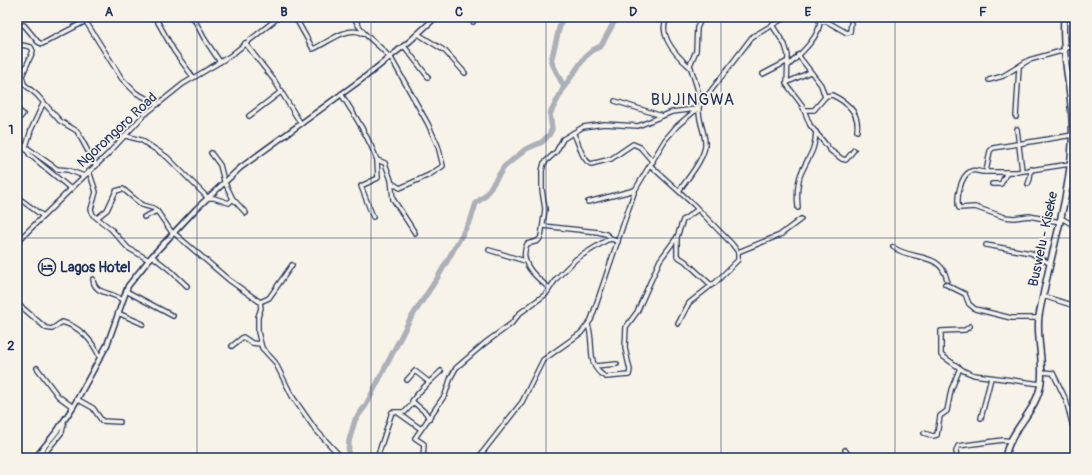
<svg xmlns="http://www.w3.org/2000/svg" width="1092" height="475" viewBox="0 0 1092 475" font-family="Pangolin,sans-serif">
	<rect width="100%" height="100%" fill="#f7f3e8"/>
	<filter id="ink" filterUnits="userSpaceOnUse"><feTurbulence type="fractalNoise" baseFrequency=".025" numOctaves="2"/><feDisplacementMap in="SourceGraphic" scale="8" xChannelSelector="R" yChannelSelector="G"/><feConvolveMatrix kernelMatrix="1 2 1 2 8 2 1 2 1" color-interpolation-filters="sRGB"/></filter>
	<g filter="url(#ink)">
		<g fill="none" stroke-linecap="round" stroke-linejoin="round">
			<!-- river -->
			<g stroke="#acb0b9" stroke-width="5.5">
				<polyline points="562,17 551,61 564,87"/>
				<polyline points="348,458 349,441 355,420 366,405 409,321 438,277 471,219 476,203 485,196 504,167 526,149 542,142 549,135 552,129 550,114 564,87 585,57 593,50 601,46 614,22 614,17"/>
			</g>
			<defs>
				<g id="minor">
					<polyline points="83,17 122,79 136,93 158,104"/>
					<polyline points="155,17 174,51 193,77"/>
					<polyline points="193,17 204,38 220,62"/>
					<path d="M 295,17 L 313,49 C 328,43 345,26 362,33"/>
					<path d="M 354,17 C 363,38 377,41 389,57"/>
					<polyline points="471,17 473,22"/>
					<path d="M 667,17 C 657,36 678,57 691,68"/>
					<polyline points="702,17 697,28 696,51 690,65 699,94 704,101"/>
					<polyline points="820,22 826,21 847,33 850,32 851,23"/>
					<polyline points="772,25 785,45 788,55 787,85 802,105 810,125 831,151 842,159 846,160 854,150"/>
					<polyline points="17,26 24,25 38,42 42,44 86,21"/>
					<polyline points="418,34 445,51 465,73"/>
					<polyline points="245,43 274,80 301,124"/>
					<polyline points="17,44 31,47 33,51 22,76 24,84 37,95 60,121 77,131 96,166"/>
					<polyline points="404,46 428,77"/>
					<polyline points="1065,47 1075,48"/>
					<polyline points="798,55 821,85 825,97"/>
					<polyline points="390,56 428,124 438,146 443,166 429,175 400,188 392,183"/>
					<path d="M 788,66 C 799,55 819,38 820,22 L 816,17"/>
					<polyline points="763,74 788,61"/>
					<polyline points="989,80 1003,76 1029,60 1065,50"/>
					<polyline points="786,83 810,72"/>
					<path d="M 341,94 C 355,115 368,136 377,160 L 385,163 L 391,180 L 393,199 L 415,233"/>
					<polyline points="17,98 20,97"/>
					<polyline points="615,101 662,116"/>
					<polyline points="17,109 23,114 17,121"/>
					<path d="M 804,110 L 814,110 L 826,96 L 832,95 C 847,102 860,113 857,131"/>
					<polyline points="249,116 282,91"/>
					<polyline points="1016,117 1019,68"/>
					<polyline points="1017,129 1022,171"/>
					<path d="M 573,133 C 579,141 581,160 591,164 L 611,159 L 633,144 L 640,147 L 653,162"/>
					<polyline points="126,136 141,140 167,157 208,198 214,198 229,203 233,199"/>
					<polyline points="17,137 30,155 71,189"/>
					<polyline points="26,147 57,169 68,170 84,176"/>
					<polyline points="26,147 31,130 43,104"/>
					<polyline points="211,153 220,165 224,181 233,199 246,213"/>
					<polyline points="651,166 694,205 732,244 738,252 738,260 714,284 710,284 685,261 677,256 677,238"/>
					<polyline points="89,171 96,192 91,209 93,215 111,229 128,248 149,260"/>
					<polyline points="986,172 1017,172 1070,164"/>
					<polyline points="992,184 1001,184 1007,172"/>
					<polyline points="1028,184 1030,179 1031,169"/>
					<polyline points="1067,186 1075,188"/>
					<path d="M 679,191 C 687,179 707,156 705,142 C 704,129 698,120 699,108"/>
					<polyline points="17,197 43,216"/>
					<polyline points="588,202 635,190"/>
					<path d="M 798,208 C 797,198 797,186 800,176 C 807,158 815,153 816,132"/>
					<polyline points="144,217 157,211"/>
					<polyline points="373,217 361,186 378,178 377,160"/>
					<polyline points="97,218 107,210 116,191 123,189 142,205 153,208 157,211 173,234"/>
					<polyline points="1061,218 1075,226"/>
					<path d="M 1060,222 L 1029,216 L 1014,218 L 1004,217 L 975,207 L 959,208 C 956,199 960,176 971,171 C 976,169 981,173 986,172 L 990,151 L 993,148 L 1073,135"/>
					<polyline points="543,226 598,232 606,234 612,239"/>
					<polyline points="17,233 22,237"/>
					<polyline points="174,233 229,280 260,302 261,308 258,317 258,332 262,348 275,362 292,396 315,429 342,458"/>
					<polyline points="17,242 77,183 107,155 143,116 183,84 230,56 279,17"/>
					<polyline points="986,245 1031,253 1051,264"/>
					<path d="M 893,247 C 911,261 941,251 947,280"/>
					<polyline points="489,250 525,261"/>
					<polyline points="738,252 780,235 801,219"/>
					<polyline points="152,256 171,271 187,286"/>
					<path d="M 93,279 C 94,295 112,291 122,300"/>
					<polyline points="945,284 965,294 969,304 975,309 1011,318 1039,318"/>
					<path d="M 549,288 C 536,277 518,263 527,244 L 538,241 L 541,237 L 545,209 L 542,190 L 542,171 L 544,163 L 556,152 L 563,139 L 583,127 L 604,124 L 638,126 L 672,112 L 696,109"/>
					<polyline points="126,291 173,316"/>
					<polyline points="1043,296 1075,306"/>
					<polyline points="260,302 269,298 292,265"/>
					<path d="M 17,303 L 46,328 L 52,329 L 62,322 C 80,327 93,341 100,358"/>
					<polyline points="118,313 143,324"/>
					<polyline points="678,324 689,303 713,284"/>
					<path d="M 588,325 C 595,343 585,367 606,377 L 629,375 L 630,370 L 625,348 L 626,327 L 637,312 L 660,260 L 677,237 L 683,220 L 697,210"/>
					<polyline points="970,326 965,330 941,331 941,355 964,371 974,375 1041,384"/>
					<polyline points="232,346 243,337 252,343 260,344"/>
					<polyline points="595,366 617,364"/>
					<polyline points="37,368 58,396 73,407"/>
					<polyline points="1042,372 1053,373 1066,400 1075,435"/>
					<polyline points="407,380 415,371 429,382"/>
					<polyline points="77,399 93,408 102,421 120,422"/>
					<polyline points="398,412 405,412 413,403"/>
					<polyline points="981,418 991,378"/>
					<path d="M 429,419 L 426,413 L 412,401 C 420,389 431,381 441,371"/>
					<polyline points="924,433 933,436 937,435 940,416 947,411 951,390 960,368"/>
					<polyline points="845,450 851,458"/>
					<polyline points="41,458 62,432 64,423"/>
					<polyline points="377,458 392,412 397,412 421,429"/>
					<polyline points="423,458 424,444 415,438 445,395 451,377 456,368 485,343 511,324 520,313 546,294 556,279 576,259 607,240 612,239 618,242"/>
					<polyline points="478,458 522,402 543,360 581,333 591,320 635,190 665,140 677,126 697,109 752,37 786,17"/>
					<polyline points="957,458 956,451 958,446 1003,440 1012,441"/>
				</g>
				<polyline id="tertiary" points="35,458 57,431 73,407 107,345 128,286 152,256 196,209 240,168 365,77 410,41 436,17"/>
				<path id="secondary" d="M 1005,458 C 1009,430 1038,411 1041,382 C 1044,360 1036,338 1039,316 C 1049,258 1069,202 1072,144 C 1075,101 1061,59 1064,17"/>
			</defs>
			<!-- minor casing -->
			<use href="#minor" stroke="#1b2f5e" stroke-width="6"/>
			<!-- tertiary casing -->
			<use href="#tertiary" stroke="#1b2f5e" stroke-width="7"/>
			<!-- secondary casing -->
			<use href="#secondary" stroke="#1b2f5e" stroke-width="8"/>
			<!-- minor -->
			<use href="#minor" stroke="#f7f3e8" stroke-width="3.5"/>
			<!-- tertiary -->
			<use href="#tertiary" stroke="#f7f3e8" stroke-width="4"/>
			<!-- secondary -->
			<use href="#secondary" stroke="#f7f3e8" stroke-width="5"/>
		</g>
	</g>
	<!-- grid -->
	<path fill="none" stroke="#1b2f5e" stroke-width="1" stroke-opacity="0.55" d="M 197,17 L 197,458M 371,17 L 371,458M 546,17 L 546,458M 721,17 L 721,458M 895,17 L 895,458M 17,238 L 1075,238"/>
	<!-- icons -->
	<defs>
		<symbol id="hotel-ring" viewBox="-11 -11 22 22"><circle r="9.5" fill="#f7f3e8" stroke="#1b2f5e" stroke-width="1.5"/><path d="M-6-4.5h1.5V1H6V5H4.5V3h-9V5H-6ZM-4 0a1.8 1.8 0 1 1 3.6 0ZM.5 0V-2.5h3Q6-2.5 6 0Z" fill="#1b2f5e"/></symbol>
	</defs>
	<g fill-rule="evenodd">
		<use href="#hotel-ring" x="37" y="257" width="20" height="20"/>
	</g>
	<g text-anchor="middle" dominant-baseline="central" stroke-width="3.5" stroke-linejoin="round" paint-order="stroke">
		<!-- street labels -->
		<g font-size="14" fill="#1b2f5e" stroke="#f7f3e8">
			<text transform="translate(117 130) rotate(-43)">Ngorongoro Road</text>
			<text transform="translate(1043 239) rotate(-78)">Buswelu - Kiseke</text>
		</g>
		<!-- poi labels -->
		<g font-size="14" font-weight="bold" fill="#1b2f5e" stroke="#f7f3e8" text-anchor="start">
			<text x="60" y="267">Lagos Hotel</text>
		</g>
		<!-- quarter labels -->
		<g font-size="16" letter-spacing="1" fill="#1b2f5e" stroke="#f7f3e8">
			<text x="693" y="100">BUJINGWA</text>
		</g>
	</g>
	<!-- margin -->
	<rect width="1092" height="475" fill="none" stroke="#f7f3e8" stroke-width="44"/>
	<rect x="22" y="22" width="1048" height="431" fill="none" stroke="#1b2f5e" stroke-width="1.5"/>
	<g font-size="13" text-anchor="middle" font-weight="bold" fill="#1b2f5e">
		<text x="109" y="16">A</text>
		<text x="284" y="16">B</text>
		<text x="459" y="16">C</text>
		<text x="633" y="16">D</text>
		<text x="808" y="16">E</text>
		<text x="983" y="16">F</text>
		<text x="11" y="134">1</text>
		<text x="11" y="350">2</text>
	</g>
</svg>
